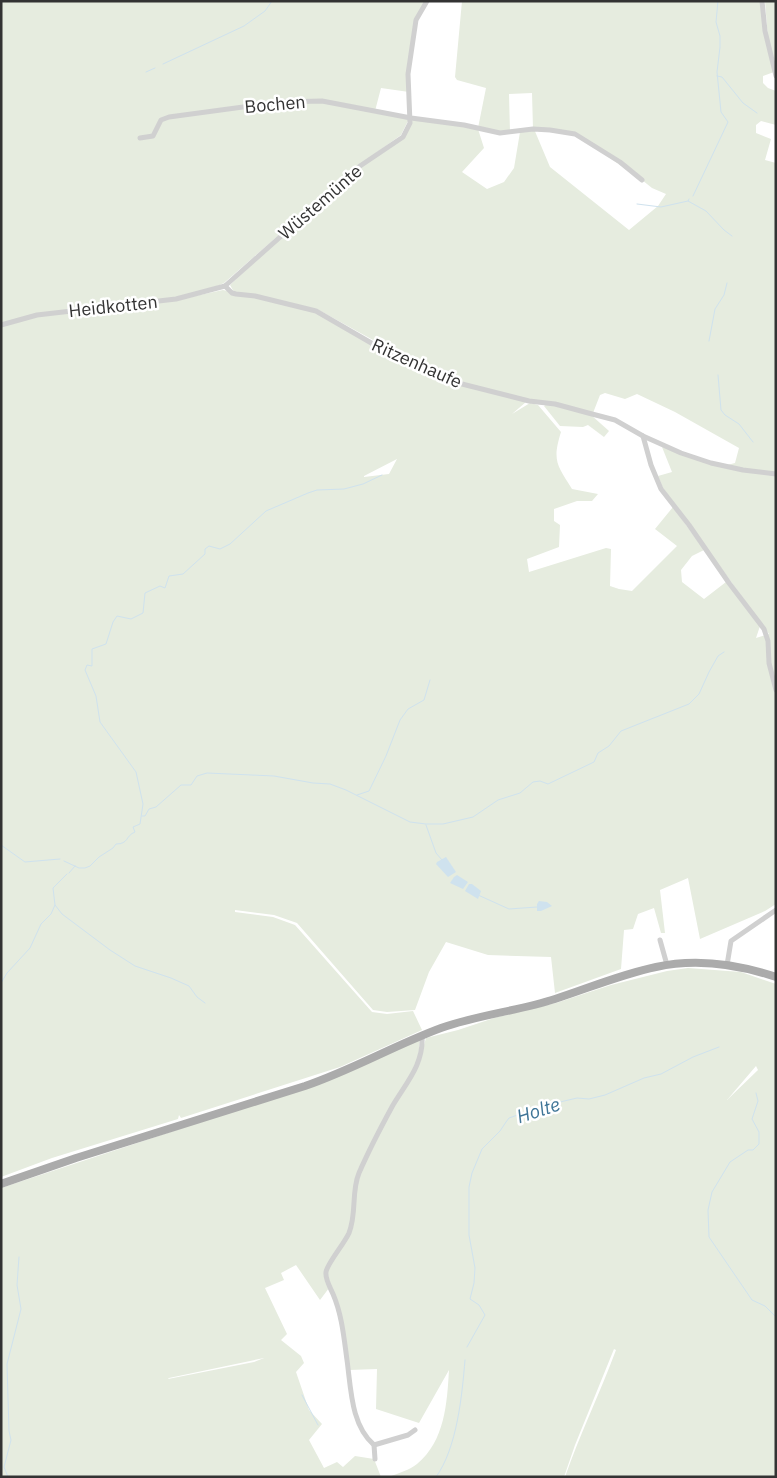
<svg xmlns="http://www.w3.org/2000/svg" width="777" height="1478" viewBox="0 0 777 1478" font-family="'IBM Plex Sans',sans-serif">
	<rect width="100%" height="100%" fill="#fff"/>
	<!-- green -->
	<g fill="#e6ecdf" fill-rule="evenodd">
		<path d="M 1,1 L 425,1 L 416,20 L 408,74 L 409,92 L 381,88 L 375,111 L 409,119 L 401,135 L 359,165 L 224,283 L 195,296 L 223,290 L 315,312 L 439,379 L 526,402 L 512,414 L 530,403 L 538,405 L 561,432 C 552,461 557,465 572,489 L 598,494 L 592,501 L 577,501 L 554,509 L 554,521 L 560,525 L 559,547 L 527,559 L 529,572 L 606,548 L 611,549 L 610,586 L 619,589 L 632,591 L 677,546 L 655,529 L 673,507 L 704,550 L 692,556 L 681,570 L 682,582 L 704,599 L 726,582 L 760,626 L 756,638 L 769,634 L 663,488 L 658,476 L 672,472 L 662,447 L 723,466 L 735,463 L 739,448 L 675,412 L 637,394 L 625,399 L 605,393 L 600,395 L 593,413 L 531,400 L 461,382 L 440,375 L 382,345 L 317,309 L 234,292 L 230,285 L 340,182 L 403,137 L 411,118 L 478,128 L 486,88 L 457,80 L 455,77 L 462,1 L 761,1 L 774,72 L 763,76 L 763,83 L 768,88 L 776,91 L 776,125 L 761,121 L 756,125 L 756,133 L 771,139 L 765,160 L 776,163 L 776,904 L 765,911 L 700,939 L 688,878 L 660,890 L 665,933 L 661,933 L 654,908 L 638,914 L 633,929 L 624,930 L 621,969 L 555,993 L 551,957 L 488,955 L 446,942 L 429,972 L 415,1010 L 387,1012 L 373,1010 L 297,923 L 274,915 L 235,910 L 235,912 L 273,917 L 295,925 L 372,1012 L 387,1014 L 413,1011 L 422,1030 L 340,1067 L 181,1118 L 179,1115 L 178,1119 L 52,1158 L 1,1177 ZM 532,93 L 533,129 L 520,132 L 514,168 L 504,182 L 487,189 L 462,172 L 484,148 L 478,129 L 510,133 L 509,94 ZM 534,129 L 575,134 L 642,180 L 652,188 L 666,194 L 658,206 L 629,230 L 550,167 ZM 397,459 L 389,474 L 364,477 L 364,476 Z"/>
		<polygon points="765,1 776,1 776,65 768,39"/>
		<polygon points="547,404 591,415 609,431 604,437 588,425 583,427 560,426 544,406"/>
		<path d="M 688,968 L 741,972 L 776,984 L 776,1477 L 565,1477 C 580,1434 600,1393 616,1350 L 614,1349 L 575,1445 L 564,1477 L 389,1477 C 398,1473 410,1470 417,1464 C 445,1441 447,1403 449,1370 L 419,1423 L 376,1409 L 377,1369 L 349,1370 L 346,1349 L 326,1267 L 329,1288 L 320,1300 L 296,1265 L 281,1273 L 284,1280 L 265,1288 L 287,1334 L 281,1340 L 301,1356 L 304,1363 L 296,1372 L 309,1410 L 322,1424 L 309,1440 L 324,1468 L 337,1462 L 343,1467 L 355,1456 L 374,1459 L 381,1477 L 1,1477 L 1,1188 L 310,1086 L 420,1040 L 417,1069 L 426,1038 L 458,1030 L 494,1018 L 556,1003 L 611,985 L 667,971 ZM 756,1066 L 758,1070 L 727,1100 ZM 264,1358 L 254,1362 L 168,1379 L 169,1378 Z"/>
	</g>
	<!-- water -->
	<g fill="#cfe2ee">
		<polygon points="446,857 456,872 448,877 436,864 437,862"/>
		<polygon points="457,875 468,882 463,889 450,883 454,877"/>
		<polygon points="469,884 472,884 481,891 478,899 465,891"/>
		<polygon points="539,901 547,902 552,906 541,911 537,911 537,904"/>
	</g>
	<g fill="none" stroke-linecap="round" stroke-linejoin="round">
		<!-- stream -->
		<g stroke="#cfe2ee" stroke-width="1">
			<polyline points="163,64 244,26 265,11 272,1"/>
			<polyline points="146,72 155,68"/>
			<polyline points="717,76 722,77 743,103 757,113"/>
			<polyline points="693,196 728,122 721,112 717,72 720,47 720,36 716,22 718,1"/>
			<polyline points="689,199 688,201 706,211 724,230 732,236"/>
			<polyline points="637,204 661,207 688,201"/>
			<polyline points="709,341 715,309 724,295 727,283"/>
			<polyline points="718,375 721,410 725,415 739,424 753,442"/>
			<polyline points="357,795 369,791 386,756 400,720 408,709 424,700 430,680"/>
			<polyline points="142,816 145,816 149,809 156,807 181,785 191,785 197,776 207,773 274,776 313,783 330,784 346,790 410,822 426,824 443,824 473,817 498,800 520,793 533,782 540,781 548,784 594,762 598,753 609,746 621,731 689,704 699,694 709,672 718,656 724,652"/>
			<polyline points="426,825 436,853 442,860"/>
			<polyline points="1,845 25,862 60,859"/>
			<path d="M 64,861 L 79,868 L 85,868 L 90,866 L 99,857 L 113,848 L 116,844 C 129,844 125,836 135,832 L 133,827 L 140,824 L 143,804 L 136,772 L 100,722 L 96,696 L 85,670 L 87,665 L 92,666 L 92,649 L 106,644 L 113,622 L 117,616 L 131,619 L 143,613 L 145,593 L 160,586 L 165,588 L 169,576 L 183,574 L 205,554 L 205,549 L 209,546 L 220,549 L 230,544 L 266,511 L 308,493 L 317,490 L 344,489 L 363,484 L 382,475"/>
			<polyline points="69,873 75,866"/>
			<polyline points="478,895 509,909 537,907"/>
			<polyline points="55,905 62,914 110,950 135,966 171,978 189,986 197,997 205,1003"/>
			<polyline points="1,983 7,973 30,948 41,924 51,914 55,905 53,888 67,874"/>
			<polyline points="756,1093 758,1101 752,1119 759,1132 759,1144 753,1150 748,1150 730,1162 712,1192 708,1210 709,1237 752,1300 765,1306 776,1317"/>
			<polyline points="467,1347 485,1315 479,1305 470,1299 474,1283 475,1268 469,1235 469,1187 472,1173 482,1149 500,1131 506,1122 509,1118 543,1106 577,1098 589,1099 605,1095 644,1078 661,1074 693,1057 719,1047"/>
			<polyline points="302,1395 318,1425"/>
			<polyline points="8,1477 4,1467 11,1440 9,1431 7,1364 21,1309 17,1285 19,1257"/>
			<path d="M 436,1477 C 457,1448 462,1396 465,1360"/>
		</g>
		<!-- street -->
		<g stroke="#d0d0d0" stroke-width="5">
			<polyline points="762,1 765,31 776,76"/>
			<polyline points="140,138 153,136 161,120 169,117 281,102 322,101 411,118 464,125 500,133 533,129 550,130 575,134 620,162 642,180"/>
			<polyline points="225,286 232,293 236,294 255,296 316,311 380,348 439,376 462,384 529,401 555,404 592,414 615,420 643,436 681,453 711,463 743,470 776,474"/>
			<polyline points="1,325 37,315 176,299 225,286 360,166 403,137 410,123 408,74 416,20 427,1"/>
			<polyline points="643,436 651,465 661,489 689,525 729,583 764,629 768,641 769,663 776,690"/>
			<polyline points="660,940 667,965"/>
			<polyline points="727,965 731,941 776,910"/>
			<polyline points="374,1445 408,1435 415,1430"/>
			<path d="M 375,1459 L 374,1445 C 351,1425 351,1389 347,1360 C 344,1338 342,1315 333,1294 C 330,1287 325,1279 326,1272 C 327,1264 344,1244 349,1233 C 357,1213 351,1192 359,1173 C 369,1150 381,1127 393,1105 C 406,1083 424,1064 422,1036"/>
		</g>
		<!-- primary -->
		<path stroke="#ababab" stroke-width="8" d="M 1,1184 L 76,1158 L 305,1086 C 352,1070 395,1045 441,1028 C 478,1015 518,1011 555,999 C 589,988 622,974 656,967 C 696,958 737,964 776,977"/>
	</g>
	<g text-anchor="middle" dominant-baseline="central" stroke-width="5" stroke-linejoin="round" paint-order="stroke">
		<!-- street labels -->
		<g font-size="18" fill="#333" stroke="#fff">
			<text transform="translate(275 104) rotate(-5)">Bochen</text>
			<text transform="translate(320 202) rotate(-41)">Wüstemünte</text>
			<text transform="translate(113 306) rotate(-6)">Heidkotten</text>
			<text transform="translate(417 363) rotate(24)">Ritzenhaufe</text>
		</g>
		<!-- water labels -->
		<g font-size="19" font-style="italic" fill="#3f7597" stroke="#fff">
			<text transform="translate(538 1110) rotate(-18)">Holte</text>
		</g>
	</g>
	<!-- border -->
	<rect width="777" height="1478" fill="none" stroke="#333333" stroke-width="5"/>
</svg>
